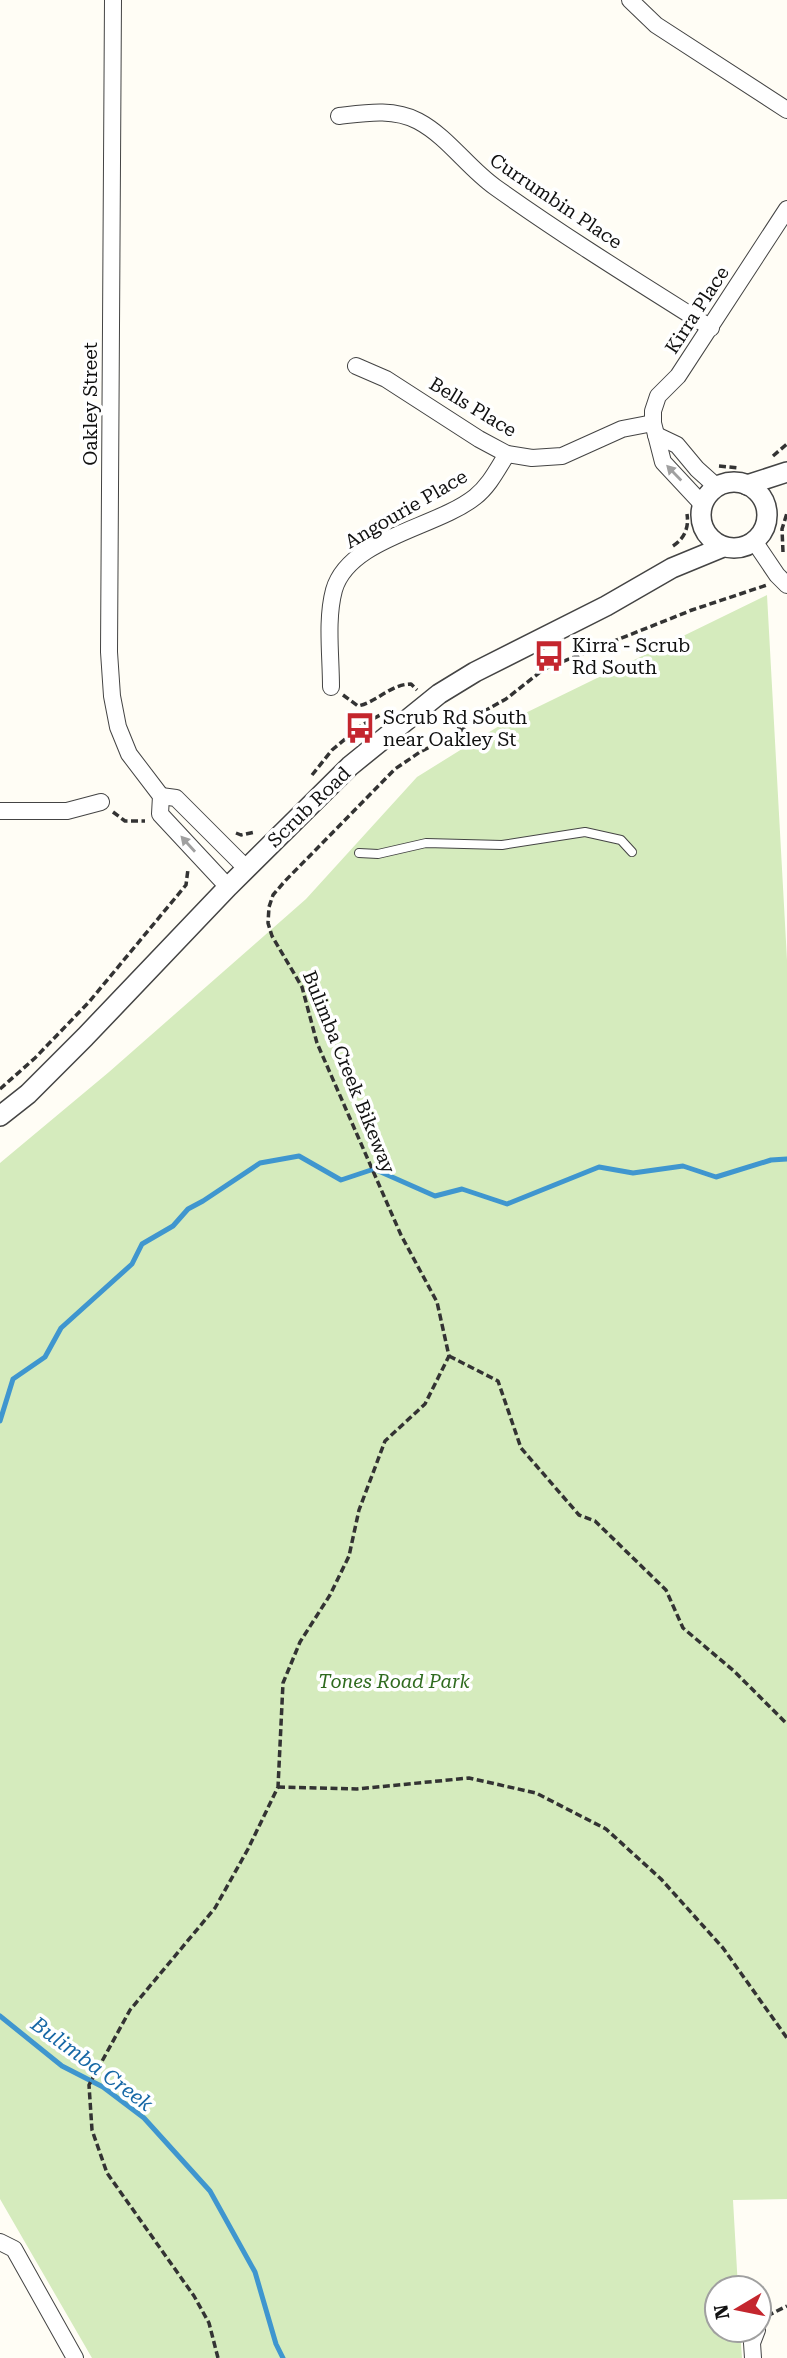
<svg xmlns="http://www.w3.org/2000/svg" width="787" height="2358" viewBox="0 0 787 2358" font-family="'Roboto Serif',serif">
	<rect width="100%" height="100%" fill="#fffdf5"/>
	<!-- green -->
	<polygon fill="#d5ebbd" points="767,595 787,960 787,2199 733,2200 738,2288 717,2288 717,2330 740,2330 742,2358 92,2358 0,2199 0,1163 109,1072 306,899 417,777 499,726"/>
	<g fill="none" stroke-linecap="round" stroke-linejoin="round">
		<!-- stream -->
		<g stroke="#3f96cf" stroke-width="5">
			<polyline points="0,1421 13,1379 45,1357 61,1328 132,1264 142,1244 173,1226 188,1209 203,1201 260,1163 299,1156 341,1180 374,1169 435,1196 462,1189 507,1204 599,1167 633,1173 683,1166 716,1177 771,1160 787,1159"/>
			<polyline points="0,2016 62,2066 103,2087 144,2118 210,2191 255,2272 276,2344 283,2358"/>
		</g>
		<defs>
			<polyline id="service" points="359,853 378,854 426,843 502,845 585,832 621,840 632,852"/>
			<g id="minor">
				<polyline points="113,0 109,652 112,696 118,727 129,754 161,796 160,814 228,887"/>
				<polyline points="630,0 656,25 787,110"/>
				<path d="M 339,116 C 365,113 393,108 418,121 C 448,137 467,167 495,187 C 565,237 638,282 711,328"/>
				<polyline points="356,366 386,379 479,439 507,454 532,458 562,456 622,429 653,423"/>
				<polyline points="656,435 677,445 697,469 717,487"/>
				<polyline points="703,505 663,462 653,423 653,411 658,396 678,376 787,209"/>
				<polyline points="754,541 777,575 787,585"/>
				<path d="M 331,687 C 331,655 326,620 334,590 C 349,538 436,528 475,497 C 489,486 497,470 507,454"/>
				<polyline points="161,796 176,798 247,869"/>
				<polyline points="0,811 67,811 101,802"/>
				<polyline points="0,2242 14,2249 75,2358"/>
				<polyline points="753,2358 752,2343 757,2330"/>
			</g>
			<g id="tertiary">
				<circle cx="734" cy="515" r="33"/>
				<polyline points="747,485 787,472"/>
				<polyline points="0,1116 28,1094 85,1037 228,887 350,766 439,694 475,672 606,606 672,568 723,547"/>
			</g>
		</defs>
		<!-- service casing -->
		<use href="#service" stroke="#444" stroke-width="10"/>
		<!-- minor casing -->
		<use href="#minor" stroke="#444" stroke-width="18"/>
		<!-- tertiary casing -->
		<use href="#tertiary" stroke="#444" stroke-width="22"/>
		<!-- path -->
		<g stroke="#333" stroke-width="3.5" stroke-dasharray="7 3.5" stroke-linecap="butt">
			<polyline points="773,456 787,444"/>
			<polyline points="719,466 739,468"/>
			<path d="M 673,546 C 685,538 689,527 687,514"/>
			<polyline points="783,552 782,529 787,513"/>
			<path d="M 343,695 L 358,706 C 377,702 391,684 411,684 L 417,690"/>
			<polyline points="448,708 461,731"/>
			<polyline points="312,775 332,750 362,725 382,714"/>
			<polyline points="113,812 125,821 145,821"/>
			<polyline points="236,833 241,835 255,832"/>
			<polyline points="0,1089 35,1058 89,1002 186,885 188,869"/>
			<polyline points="449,1356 498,1381 521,1448 579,1515 595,1521 666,1590 683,1628 734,1671 787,1724"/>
			<polyline points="278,1787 357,1789 469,1778 536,1793 606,1829 661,1879 723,1948 787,2038"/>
			<polyline points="767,2316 787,2306"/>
			<polyline points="218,2358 209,2323 194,2296 107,2173 92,2130 89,2085 130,2010 215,1908 248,1849 278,1787 283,1683 300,1642 330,1595 349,1556 359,1510 385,1441 425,1404 449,1356 437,1302 401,1235 317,1043 302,987 272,936 268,923 269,907 273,895 285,881 395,769 420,752 461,731 479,714 506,699 544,669 692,610 767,585"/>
		</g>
		<!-- service -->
		<use href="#service" stroke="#fff" stroke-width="8"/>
		<!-- minor -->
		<use href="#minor" stroke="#fff" stroke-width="16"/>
		<!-- tertiary -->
		<use href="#tertiary" stroke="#fff" stroke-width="19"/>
	</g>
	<!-- one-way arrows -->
	<defs><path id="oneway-solid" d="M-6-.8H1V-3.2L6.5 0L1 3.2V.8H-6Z" transform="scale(1.75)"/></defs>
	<g fill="#a0a0a0">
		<use href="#oneway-solid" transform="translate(674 473) rotate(-134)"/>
		<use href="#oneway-solid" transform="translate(188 844) rotate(-132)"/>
	</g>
	<!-- icons -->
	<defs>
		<symbol id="bus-bare" viewBox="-9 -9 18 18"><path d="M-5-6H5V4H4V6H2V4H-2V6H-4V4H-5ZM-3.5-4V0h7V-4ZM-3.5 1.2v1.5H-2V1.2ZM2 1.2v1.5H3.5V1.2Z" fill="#c4262e" stroke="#fff" stroke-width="2.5" paint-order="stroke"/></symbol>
	</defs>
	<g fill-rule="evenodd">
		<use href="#bus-bare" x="527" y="634" width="44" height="44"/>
		<use href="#bus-bare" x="338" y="706" width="44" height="44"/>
	</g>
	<g text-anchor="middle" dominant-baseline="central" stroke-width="7" stroke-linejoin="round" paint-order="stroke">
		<!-- street labels -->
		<g font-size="19" fill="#111" stroke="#fff">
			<text transform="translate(556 201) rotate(34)">Currumbin Place</text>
			<text transform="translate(697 310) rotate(-57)">Kirra Place</text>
			<text transform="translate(90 404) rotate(-90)">Oakley Street</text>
			<text transform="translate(473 407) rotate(31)">Bells Place</text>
			<text transform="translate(406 509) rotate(-30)">Angourie Place</text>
			<text transform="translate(309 807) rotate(-44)">Scrub Road</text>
			<text transform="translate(349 1072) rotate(68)">Bulimba Creek Bikeway</text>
		</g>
		<!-- poi labels -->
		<g font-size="19" fill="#111" stroke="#fff" text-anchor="start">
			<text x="572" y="645">Kirra - Scrub<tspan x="572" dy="22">Rd South</tspan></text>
			<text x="383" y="717">Scrub Rd South<tspan x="383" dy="22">near Oakley St</tspan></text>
		</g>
		<!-- park labels -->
		<g font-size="19" font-style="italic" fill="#2f6b1f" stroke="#fff">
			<text x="394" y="1681">Tones Road Park</text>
		</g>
		<!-- water labels -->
		<g font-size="21" font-style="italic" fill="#1768a6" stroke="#fff">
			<text transform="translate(92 2064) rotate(36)">Bulimba Creek</text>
		</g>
	</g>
	<!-- north arrow -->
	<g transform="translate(738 2309) rotate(260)"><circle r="33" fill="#ffffff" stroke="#a0a0a0" stroke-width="2"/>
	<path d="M0-5L12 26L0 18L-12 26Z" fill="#c4262e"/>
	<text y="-10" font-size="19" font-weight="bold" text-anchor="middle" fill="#111111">N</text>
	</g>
</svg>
